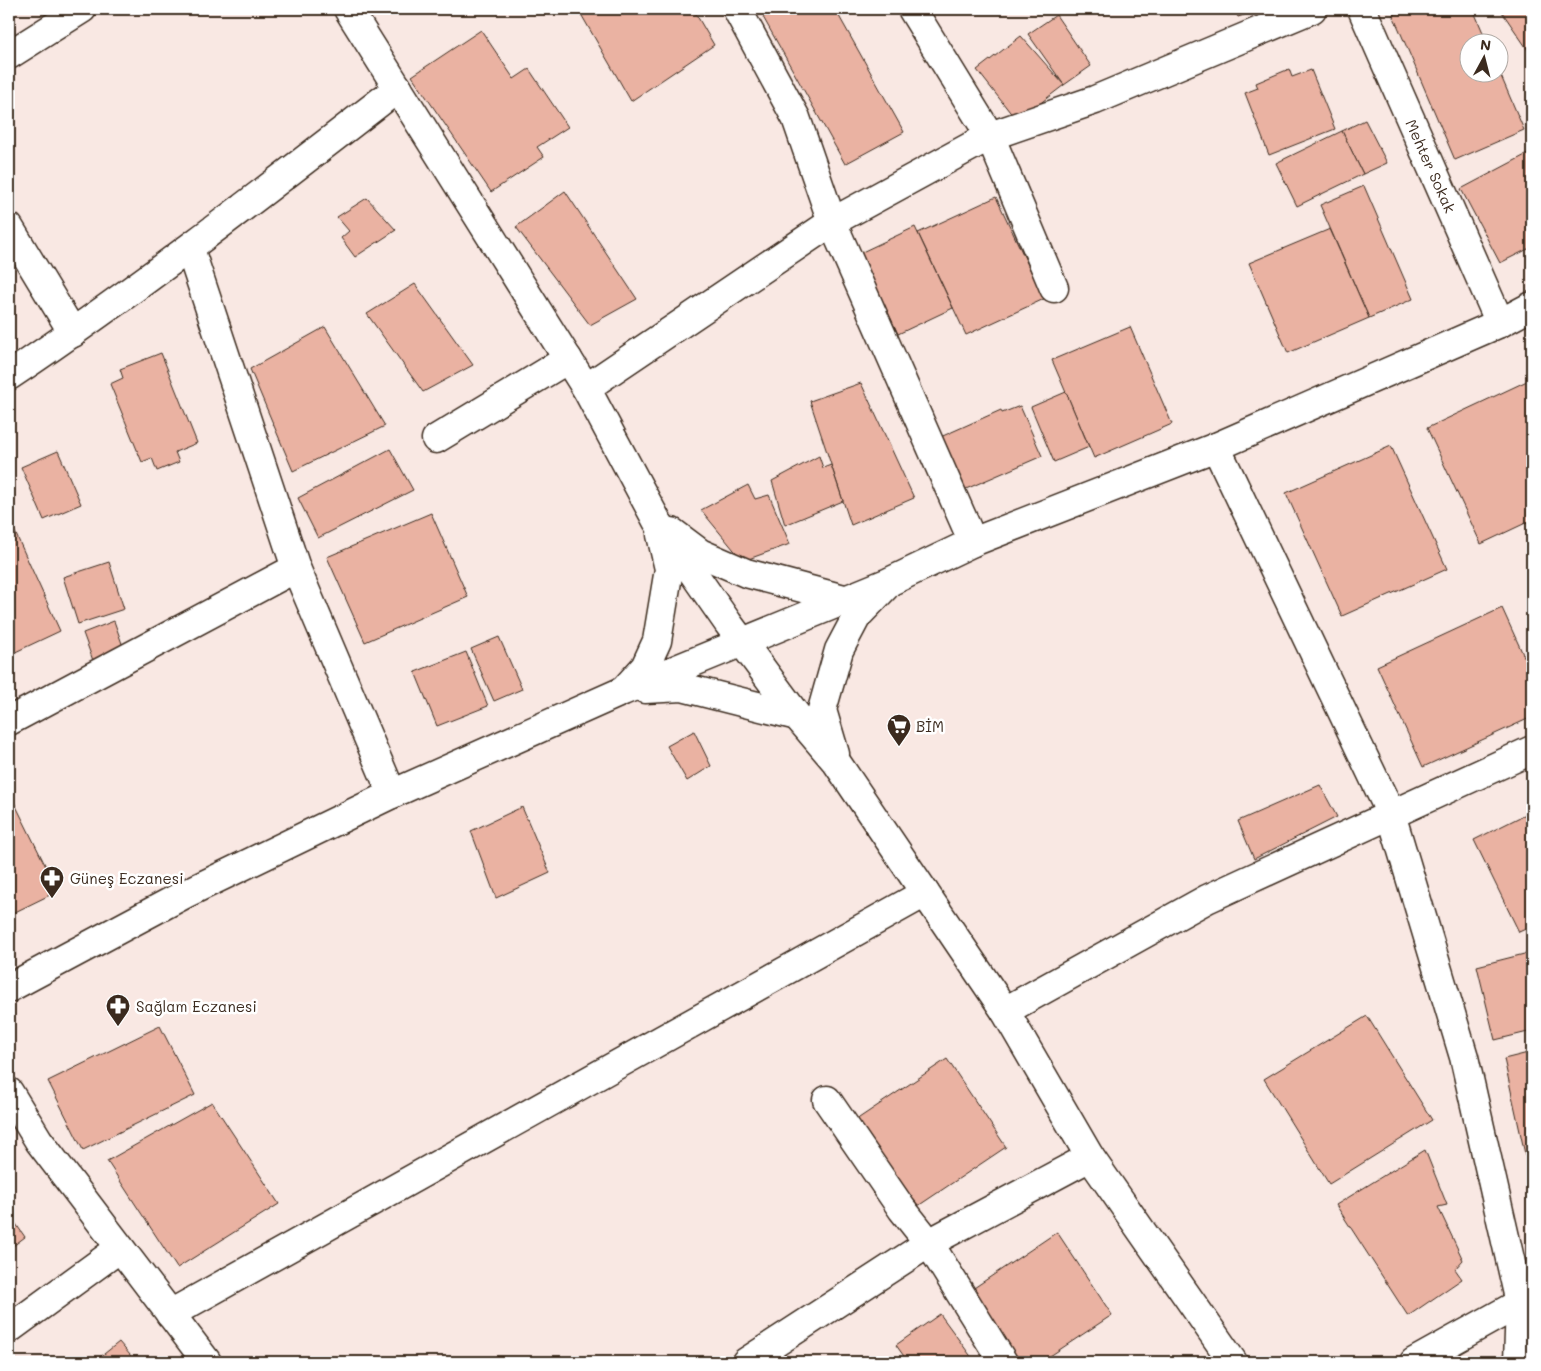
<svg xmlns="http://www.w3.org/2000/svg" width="1541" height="1371" viewBox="0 0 1541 1371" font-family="Mali,sans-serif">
	<rect width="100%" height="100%" fill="#f9e8e3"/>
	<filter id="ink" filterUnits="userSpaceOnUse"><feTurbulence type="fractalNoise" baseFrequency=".02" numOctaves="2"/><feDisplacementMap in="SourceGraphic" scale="10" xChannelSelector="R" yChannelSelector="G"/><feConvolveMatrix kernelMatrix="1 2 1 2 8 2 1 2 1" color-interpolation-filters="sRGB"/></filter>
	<g filter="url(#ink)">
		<!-- building -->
		<g fill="#eab2a2" stroke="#3b2a1e">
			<polygon points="578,9 693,9 714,45 631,101"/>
			<polygon points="777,9 835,9 904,132 845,164 763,17"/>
			<polygon points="1234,9 1262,9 1238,17"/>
			<polygon points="1407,9 1473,9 1487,42 1468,42 1468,72 1498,72 1498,69 1524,130 1455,160 1393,15"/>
			<polygon points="1500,9 1532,9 1532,51 1530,53"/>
			<polygon points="1056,15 1091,66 1064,85 1028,34"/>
			<polygon points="481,30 514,79 529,69 568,127 537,147 544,157 491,192 412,76"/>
			<polygon points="1021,36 1064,85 1017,121 977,70"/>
			<polygon points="1289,69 1292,77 1311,70 1335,129 1269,155 1245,93 1258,88 1256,83"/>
			<polygon points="1365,120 1387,163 1363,174 1342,131"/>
			<polygon points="1342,131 1363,174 1297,206 1276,163"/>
			<polygon points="1531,152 1532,247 1500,263 1461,189"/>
			<polygon points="1364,186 1413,299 1369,318 1320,205"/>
			<polygon points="565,191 637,299 590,325 516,227"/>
			<polygon points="996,197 1044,299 966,335 918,233"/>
			<polygon points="367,198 396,230 355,257 341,238 349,231 337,217"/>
			<polygon points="915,227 953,308 898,334 860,253"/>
			<polygon points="1330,229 1369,318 1288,353 1249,263"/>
			<polygon points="415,284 473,365 423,392 367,314"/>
			<polygon points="325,327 385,426 293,471 250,369"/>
			<polygon points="1130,327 1172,424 1094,458 1052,360"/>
			<polygon points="161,353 197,443 175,452 179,462 157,471 152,458 142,462 110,384 123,378 120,369"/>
			<polygon points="1527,381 1532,393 1532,520 1481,544 1427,428"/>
			<polygon points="861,383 914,498 851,525 810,401"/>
			<polygon points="1066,392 1089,447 1054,462 1031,407"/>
			<polygon points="1020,406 1042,456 959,492 936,439 1001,410 1002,413"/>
			<polygon points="1391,446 1447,569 1342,616 1286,493"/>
			<polygon points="390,449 413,490 318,538 298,498"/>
			<polygon points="58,451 81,504 44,520 21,467"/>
			<polygon points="819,456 823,468 831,465 843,501 785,525 772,481"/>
			<polygon points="748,485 755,499 769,495 790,544 743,561 701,510"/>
			<polygon points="431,513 468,597 365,642 327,557"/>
			<polygon points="9,519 60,631 9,655"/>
			<polygon points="109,562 124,609 78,624 63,577"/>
			<polygon points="1502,608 1532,674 1532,717 1423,767 1377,666"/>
			<polygon points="114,621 126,655 95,666 83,633"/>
			<polygon points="499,637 522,689 494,701 471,649"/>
			<polygon points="466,652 488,706 437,726 415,672"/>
			<polygon points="694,731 711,766 687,781 667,746"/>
			<polygon points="1320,785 1337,817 1254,859 1238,821"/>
			<polygon points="12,798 58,891 9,915 9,800"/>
			<polygon points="522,807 550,873 496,898 471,831"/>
			<polygon points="1532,811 1532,926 1519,932 1474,840"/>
			<polygon points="1532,952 1532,1031 1495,1040 1477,966"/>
			<polygon points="1367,1016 1432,1120 1329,1184 1264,1079"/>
			<polygon points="160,1026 195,1095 83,1150 48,1081"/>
			<polygon points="1532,1052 1532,1176 1530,1177 1504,1059"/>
			<polygon points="947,1059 1006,1147 915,1208 856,1120"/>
			<polygon points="212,1102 279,1204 177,1268 107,1161"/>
			<polygon points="1425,1150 1447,1205 1438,1207 1463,1260 1455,1269 1462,1279 1408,1316 1336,1205"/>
			<polygon points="9,1214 25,1237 9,1249"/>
			<polygon points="1057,1232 1112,1315 1041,1362 1017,1362 968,1292"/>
			<polygon points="940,1314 975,1362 908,1362 896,1345"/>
			<polygon points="119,1342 136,1362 94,1362"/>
		</g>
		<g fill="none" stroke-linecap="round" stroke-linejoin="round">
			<defs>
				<g id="street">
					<polyline points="737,9 796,118 832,222 973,542"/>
					<polyline points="912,9 990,136 1054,288"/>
					<polyline points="1362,9 1500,323"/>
					<polyline points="9,55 82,9"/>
					<polyline points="9,227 73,333"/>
					<polyline points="190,249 296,568 392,794"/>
					<path d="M 9,376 C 143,286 270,187 398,88"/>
					<polyline points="436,439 568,359"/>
					<polyline points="1216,447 1391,814 1464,1057 1520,1303 1518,1362"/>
					<polyline points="9,721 296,568"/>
					<polyline points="1005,1011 1207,899 1532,750"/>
					<polyline points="9,1092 39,1141 207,1362"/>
					<polyline points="827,1100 902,1209 929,1243 1003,1362"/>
					<polyline points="170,1314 925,893"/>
					<polyline points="9,1329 120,1248"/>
					<polyline points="746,1362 929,1243 1090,1157"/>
					<polyline points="1414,1362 1520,1303 1532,1294"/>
				</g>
				<g id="secondary">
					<polyline points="348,9 586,388 657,521 728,623 797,716 837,763 1005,1011 1090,1157 1233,1362"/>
					<polyline points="586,388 832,222 990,136 1095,100 1312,9"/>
					<polyline points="672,532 700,553 746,573 844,599"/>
					<polyline points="626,688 645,667 657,641 669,569 661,535"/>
					<polyline points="645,689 682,687 797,716"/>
					<polyline points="835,754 822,710 839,650 857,616 885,587"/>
					<polyline points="9,988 185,894 392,794 623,691 889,582 973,542 1216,447 1500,323 1532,306"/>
				</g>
			</defs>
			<!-- street casing -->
			<use href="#street" stroke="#3b2a1e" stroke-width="31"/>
			<!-- secondary casing -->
			<use href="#secondary" stroke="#3b2a1e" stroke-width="31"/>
			<!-- street -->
			<use href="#street" stroke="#fff" stroke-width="28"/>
			<!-- secondary -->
			<use href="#secondary" stroke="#fff" stroke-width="28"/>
		</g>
	</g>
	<!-- icons -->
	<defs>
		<symbol id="supermarket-pin" viewBox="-11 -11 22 30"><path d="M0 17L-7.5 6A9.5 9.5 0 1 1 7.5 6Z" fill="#3b2a1e" stroke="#fff"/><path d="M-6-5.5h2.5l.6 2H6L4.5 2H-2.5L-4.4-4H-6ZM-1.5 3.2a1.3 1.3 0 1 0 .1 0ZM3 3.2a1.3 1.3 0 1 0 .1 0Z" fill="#fff"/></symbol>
		<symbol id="pharmacy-pin" viewBox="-11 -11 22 30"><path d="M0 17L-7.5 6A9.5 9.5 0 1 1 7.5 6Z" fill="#3b2a1e" stroke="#fff"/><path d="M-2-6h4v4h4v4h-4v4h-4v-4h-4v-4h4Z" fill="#fff"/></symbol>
	</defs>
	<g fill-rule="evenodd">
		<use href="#supermarket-pin" x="885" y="712" width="28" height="38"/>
		<use href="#pharmacy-pin" x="38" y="864" width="28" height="38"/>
		<use href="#pharmacy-pin" x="104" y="992" width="28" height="38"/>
	</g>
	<g text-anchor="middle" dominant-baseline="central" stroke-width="5" stroke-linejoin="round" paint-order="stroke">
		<!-- street labels -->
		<g font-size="15" fill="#3b2a1e" stroke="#fff">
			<text transform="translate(1431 166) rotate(66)">Mehter Sokak</text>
		</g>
		<!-- poi labels -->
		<g font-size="15" fill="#3b2a1e" stroke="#fff" text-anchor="start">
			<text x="916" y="726">BİM</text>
			<text x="70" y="878">Güneş Eczanesi</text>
			<text x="136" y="1006">Sağlam Eczanesi</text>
		</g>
	</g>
	<!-- margin -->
	<rect width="1541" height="1371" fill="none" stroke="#fff" stroke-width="30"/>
	<rect x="15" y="15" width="1511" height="1341" fill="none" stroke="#3b2a1e" stroke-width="2" filter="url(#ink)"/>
	<!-- north arrow -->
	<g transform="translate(1484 58) rotate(7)"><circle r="24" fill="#ffffff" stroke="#b1aaa5"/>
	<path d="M0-4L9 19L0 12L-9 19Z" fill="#3b2a1e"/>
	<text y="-8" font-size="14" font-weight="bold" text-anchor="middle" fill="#3b2a1e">N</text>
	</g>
</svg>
